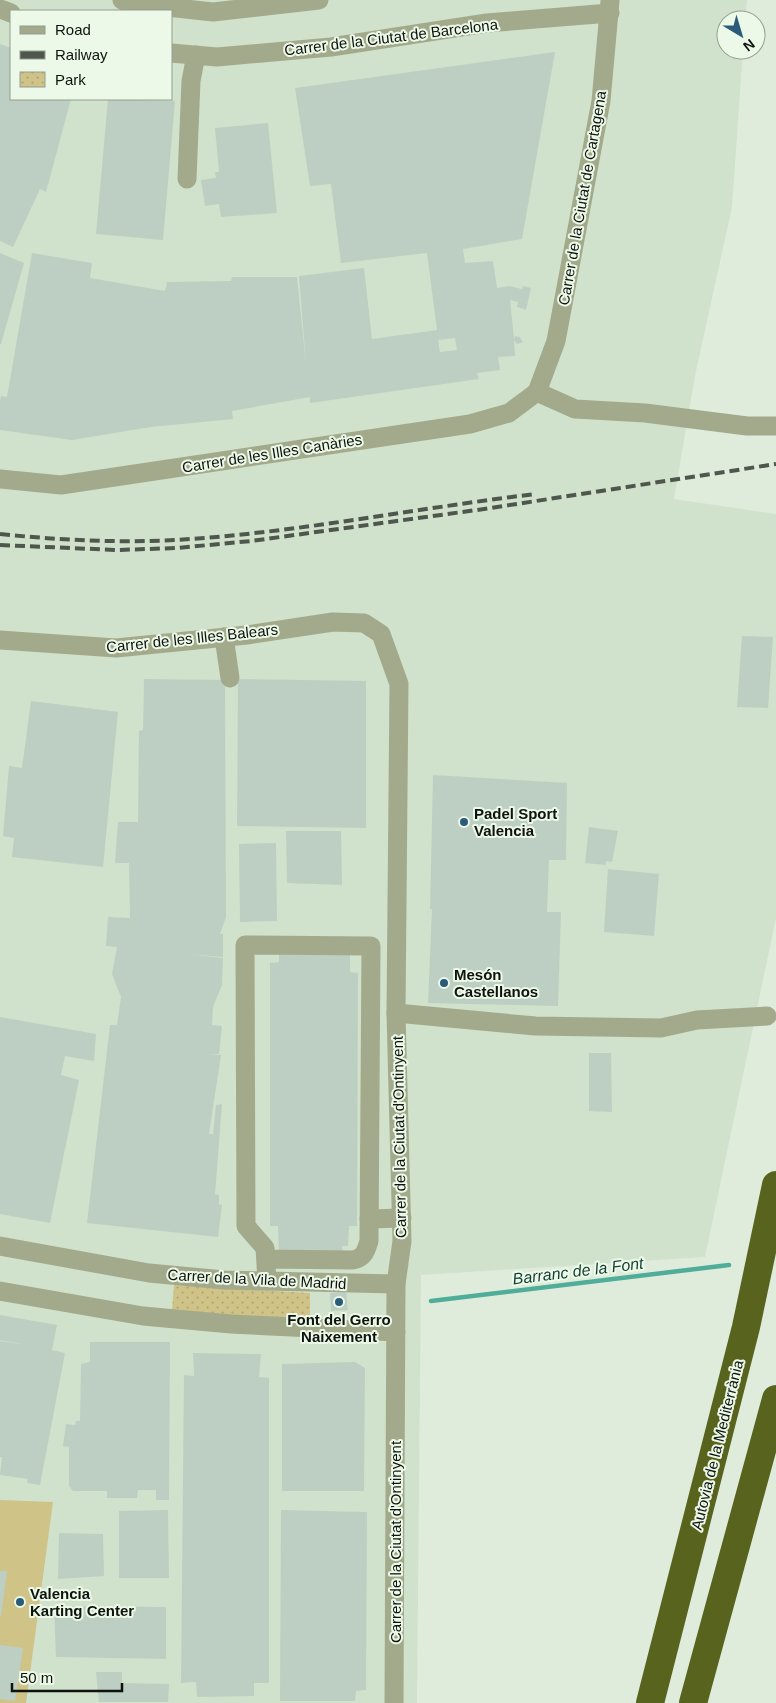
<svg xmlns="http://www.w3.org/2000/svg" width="776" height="1703" viewBox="0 0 776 1703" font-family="Helvetica,sans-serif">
	<defs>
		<pattern id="park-dots" width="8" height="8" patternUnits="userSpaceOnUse" patternTransform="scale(1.25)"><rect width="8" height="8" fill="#cfc387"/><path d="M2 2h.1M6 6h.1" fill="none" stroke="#b1a773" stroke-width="1.8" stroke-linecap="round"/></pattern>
	</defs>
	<rect width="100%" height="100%" fill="#dfecdb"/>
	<!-- built -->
	<path fill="#d0e2cb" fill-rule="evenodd" d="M 0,0 L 747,0 L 745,20 L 726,20 L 726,50 L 743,50 L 732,207 L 695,376 L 674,499 L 776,514 L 776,918 L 705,1257 L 421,1275 L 417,1703 L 0,1703 ZM 11,11 L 171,11 L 171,99 L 11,99 Z"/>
	<!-- grass -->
	<polygon fill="#cfc387" points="0,1500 53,1502 26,1703 0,1703"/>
	<!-- park -->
	<polygon fill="url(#park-dots)" points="174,1285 310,1293 310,1319 239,1316 172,1310"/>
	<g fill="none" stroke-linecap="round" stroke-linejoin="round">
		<!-- stream -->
		<polyline stroke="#4fad9a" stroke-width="4.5" points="431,1301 729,1265"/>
	</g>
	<!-- building -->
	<g fill="#bdcfc3" fill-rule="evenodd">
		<polygon points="0,44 11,48 11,99 71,99 46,192 40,189 13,247 0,241"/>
		<path d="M 555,52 L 522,239 L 463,249 L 465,263 L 493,261 L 497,288 L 509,286 L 522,289 L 523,286 L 531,288 L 526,310 L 517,307 L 518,302 L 510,300 L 514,339 L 515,336 L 520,337 L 523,342 L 517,344 L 514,340 L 515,356 L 498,357 L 500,370 L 477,373 L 479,379 L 310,403 L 310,397 L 232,411 L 233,419 L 151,427 L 72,440 L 0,430 L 0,400 L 1,396 L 7,397 L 32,253 L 92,263 L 90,278 L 165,291 L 167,282 L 231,281 L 232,277 L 297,277 L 306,364 L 299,276 L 364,268 L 372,339 L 437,330 L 427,253 L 341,263 L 331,184 L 310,186 L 295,88 ZM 455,338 L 457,350 L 440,352 L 438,340 Z"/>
		<polygon points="108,99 175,101 163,240 96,234"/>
		<polygon points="268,123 277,213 221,217 219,204 205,206 201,180 216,178 215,172 219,172 215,128"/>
		<polygon points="0,253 24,263 1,344 0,344"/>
		<polygon points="742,636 773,637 768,708 737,707"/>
		<polygon points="144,679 225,680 226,917 220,934 223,934 223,957 188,954 223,958 222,985 213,1007 212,1025 222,1026 219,1054 210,1054 221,1055 209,1134 213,1134 216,1105 222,1104 215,1194 219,1195 219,1204 222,1205 218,1237 87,1223 110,1025 117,1025 121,997 112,974 117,947 106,946 108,917 130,918 129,863 115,863 118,822 138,822 139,731 143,730"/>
		<polygon points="238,679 366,681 366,828 237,826"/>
		<polygon points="31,701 118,712 103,867 12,857 14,838 3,836 9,766 22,768"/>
		<polygon points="433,775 567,783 566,860 549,860 547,912 561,912 558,1006 428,1003 432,909 430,909"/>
		<polygon points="589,827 618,831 612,862 606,861 606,865 585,863"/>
		<polygon points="286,831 341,831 342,885 287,883"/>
		<polygon points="276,843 277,921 240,922 239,844"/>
		<polygon points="608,869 659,874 654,936 604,932"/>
		<polygon points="350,952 350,972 358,973 357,1226 349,1226 348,1246 342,1246 343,1257 279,1254 278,1226 270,1226 270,963 279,962 279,953"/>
		<polygon points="0,1017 96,1034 94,1061 65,1056 61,1075 79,1080 50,1223 0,1214"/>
		<polygon points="589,1053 611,1053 612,1112 589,1111"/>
		<polygon points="346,1292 348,1310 331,1311 330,1293"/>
		<polygon points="0,1315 57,1325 52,1350 65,1353 40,1485 27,1483 28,1479 0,1475 2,1457 0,1457 0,1341 28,1345 0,1340"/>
		<polygon points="90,1342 170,1342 169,1500 156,1500 156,1490 138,1490 137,1498 107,1498 107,1491 73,1491 69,1486 69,1447 63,1446 66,1424 75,1425 76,1421 80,1421 81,1364 90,1362"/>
		<polygon points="193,1353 261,1354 259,1377 269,1378 269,1683 254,1683 254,1696 197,1697 196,1682 181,1683 184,1375 194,1376"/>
		<polygon points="355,1362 365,1368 364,1491 282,1491 282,1364"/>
		<polygon points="168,1510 169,1578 119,1578 119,1511"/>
		<polygon points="281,1510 367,1512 366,1690 356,1691 355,1701 280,1701"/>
		<polygon points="59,1533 103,1534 104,1576 58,1579"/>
		<polygon points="0,1571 7,1571 1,1616 0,1616"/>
		<polygon points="54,1606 166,1607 166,1659 56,1657"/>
		<polygon points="0,1645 23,1648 15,1701 0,1699"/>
		<polygon points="96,1672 122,1672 122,1683 169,1684 168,1702 99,1702"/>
	</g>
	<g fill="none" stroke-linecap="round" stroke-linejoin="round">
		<!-- minor -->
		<g stroke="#a3aa8c" stroke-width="19">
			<polyline points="122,0 130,3 213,12 319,0"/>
			<polyline points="0,9 11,13"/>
			<polyline points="171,53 217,57 331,47 487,23 610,13"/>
			<polyline points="187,179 191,81 196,55"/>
			<polyline points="537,392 556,341 601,101 610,1"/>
			<polyline points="537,392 575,409 645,413 747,426 776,426"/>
			<polyline points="0,479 61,485 470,424 509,413 537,392"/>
			<polyline points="224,637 230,678"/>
			<polyline points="0,640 116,648 247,635 333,622 364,623 381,634 399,684 396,1013 402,1241 396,1284 394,1703"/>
			<polyline points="396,1013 535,1026 661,1028 697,1020 767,1016"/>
			<polyline points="369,1219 402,1218"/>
			<polyline points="0,1246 149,1273 224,1280 396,1284"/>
			<path d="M 266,1259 L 353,1260 C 364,1258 366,1251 369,1241 L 371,946 L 245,945 L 246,1226 L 265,1248 L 267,1281"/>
			<polyline points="0,1291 143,1316 231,1324 396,1332"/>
		</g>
		<!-- highway -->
		<g stroke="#58631d" stroke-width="28">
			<polyline points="650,1703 746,1327 776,1185"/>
			<polyline points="693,1703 776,1399"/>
		</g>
		<!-- rail -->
		<g stroke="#4f564d" stroke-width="4" stroke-dasharray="10 5" stroke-linecap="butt">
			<path d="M 0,534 C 58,540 116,543 175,540 C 296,533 416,508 536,494"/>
			<polyline points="0,545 117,550 177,548 251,541 484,509 776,464"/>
		</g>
	</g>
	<!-- markers -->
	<g fill="#2a5b79" stroke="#edf9e8" stroke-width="2">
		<circle cx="464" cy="822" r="5"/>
		<circle cx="444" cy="983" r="5"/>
		<circle cx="339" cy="1302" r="5"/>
		<circle cx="20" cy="1602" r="5"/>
	</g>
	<g text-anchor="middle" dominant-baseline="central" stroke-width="4" stroke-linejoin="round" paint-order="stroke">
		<!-- street labels -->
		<g font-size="15" fill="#0f130e" stroke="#edf9e8">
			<text transform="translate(391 37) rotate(-7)">Carrer de la Ciutat de Barcelona</text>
			<text transform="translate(582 198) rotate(-80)">Carrer de la Ciutat de Cartagena</text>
			<text transform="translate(272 453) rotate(-9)">Carrer de les Illes Canàries</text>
			<text transform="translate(192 638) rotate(-6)">Carrer de les Illes Balears</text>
			<text transform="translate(399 1137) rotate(-91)">Carrer de la Ciutat d'Ontinyent</text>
			<text transform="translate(257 1279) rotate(3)">Carrer de la Vila de Madrid</text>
			<text transform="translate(717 1445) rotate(-76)">Autovia de la Mediterrània</text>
			<text transform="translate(395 1542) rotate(-90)">Carrer de la Ciutat d'Ontinyent</text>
		</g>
		<!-- poi labels -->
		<g font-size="15" font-weight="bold" fill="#0f130e" stroke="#edf9e8" text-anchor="start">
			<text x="474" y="813">Padel Sport<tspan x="474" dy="17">Valencia</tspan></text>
			<text x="454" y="974">Mesón<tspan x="454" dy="17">Castellanos</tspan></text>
			<text x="339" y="1319" text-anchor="middle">Font del Gerro<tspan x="339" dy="17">Naixement</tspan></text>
			<text x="30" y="1593">Valencia<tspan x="30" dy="17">Karting Center</tspan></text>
		</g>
		<!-- water labels -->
		<g font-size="16" font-style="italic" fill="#133e36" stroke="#edf9e8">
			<text transform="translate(578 1271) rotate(-7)">Barranc de la Font</text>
		</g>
	</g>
	<!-- legend -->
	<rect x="10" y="10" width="162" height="90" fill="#edf9e8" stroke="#949d91"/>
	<rect x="20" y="26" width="25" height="8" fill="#a3aa8c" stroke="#949d91"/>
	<text x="55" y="35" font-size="15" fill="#0f130e">Road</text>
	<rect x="20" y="51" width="25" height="8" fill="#4f564d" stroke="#949d91"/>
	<text x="55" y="60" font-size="15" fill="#0f130e">Railway</text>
	<rect x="20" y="72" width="25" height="15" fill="url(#park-dots)" stroke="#949d91"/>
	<text x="55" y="85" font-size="15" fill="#0f130e">Park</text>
	<!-- north arrow -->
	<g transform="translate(741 35) rotate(142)"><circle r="24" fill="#edf9e8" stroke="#949d91"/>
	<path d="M0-4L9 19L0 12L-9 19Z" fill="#2a5b79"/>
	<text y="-8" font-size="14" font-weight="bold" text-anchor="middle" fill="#0f130e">N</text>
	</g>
	<!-- scale -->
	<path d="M12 1683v8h110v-8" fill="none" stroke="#0f130e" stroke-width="2.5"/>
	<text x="20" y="1683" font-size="15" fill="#0f130e" stroke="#edf9e8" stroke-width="4" paint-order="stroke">50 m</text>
</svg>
